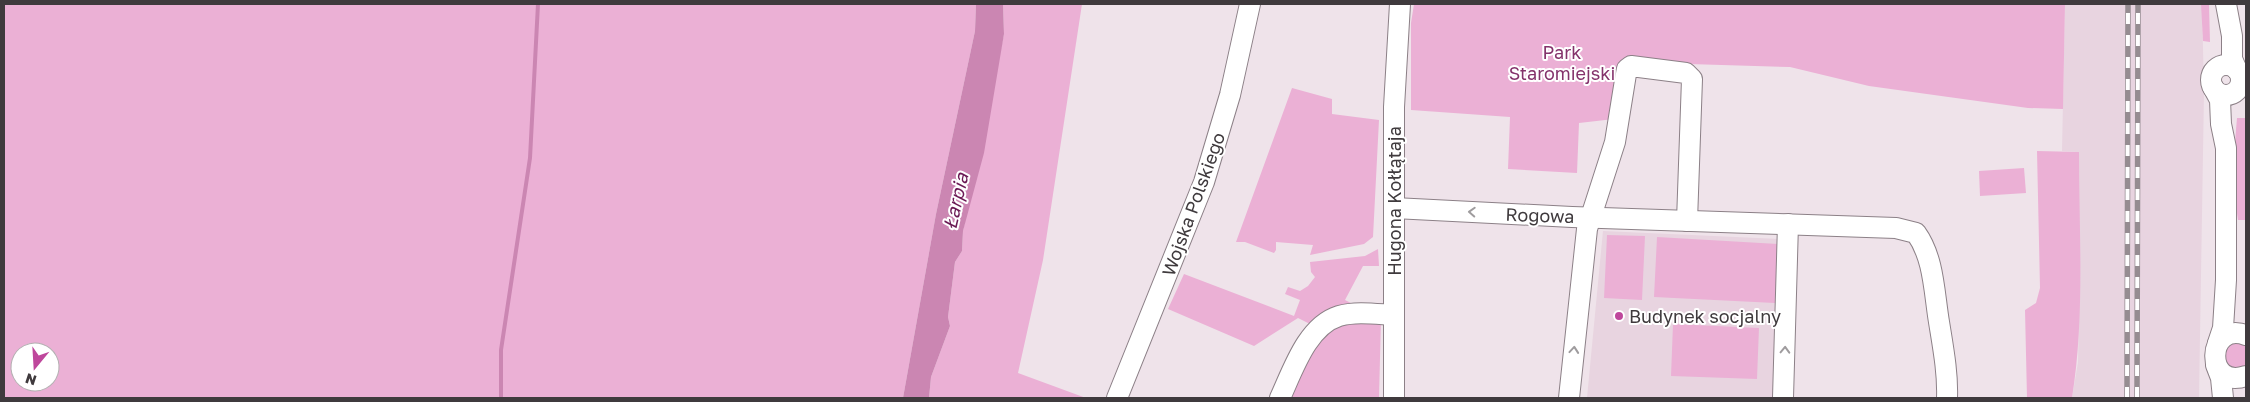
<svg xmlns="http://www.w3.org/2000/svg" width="2250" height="402" viewBox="0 0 2250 402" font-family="'Golos Text',sans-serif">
	<rect width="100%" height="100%" fill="#efe3ea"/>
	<!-- built -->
	<g fill="#e8d4e0">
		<polygon points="2065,4 2202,4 2204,92 2199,398 2072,398 2078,362 2079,314 2079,152 2062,151"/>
		<polygon points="1603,231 1780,239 1776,398 1587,398"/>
	</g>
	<!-- green -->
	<g fill="#ebb0d5" fill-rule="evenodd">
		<path d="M 4,4 L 976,4 L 975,31 L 936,214 L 903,398 L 4,398 ZM 20,352 L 50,352 L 50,382 L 20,382 Z"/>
		<polygon points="1003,4 1082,4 1043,260 1018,373 1086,398 929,398 931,377 950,326 948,317 955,262 962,251 963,231 1004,34"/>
		<polygon points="1414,4 2065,4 2063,109 2028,108 1869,86 1790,67 1622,62 1614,119 1579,123 1577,173 1508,169 1510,117 1411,110 1411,23"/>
		<polygon points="2201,4 2209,4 2210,42 2203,41"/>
		<polygon points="1292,88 1332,99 1332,114 1379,120 1373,237 1364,244 1310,255 1313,245 1276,242 1276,250 1274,253 1245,242 1236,242"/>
		<path d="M 2237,118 L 2245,118 L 2245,220 L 2238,220 C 2232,186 2234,152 2237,118 Z"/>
		<path d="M 2037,151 L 2079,152 C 2079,234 2085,317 2072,398 L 2027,398 L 2025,310 L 2036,303 L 2040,288 Z"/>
		<polygon points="2024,168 2026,193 1980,196 1979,171"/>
		<polygon points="1607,235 1645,236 1642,300 1604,298"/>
		<polygon points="1657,237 1778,244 1775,303 1654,297"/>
		<polygon points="1378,249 1379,266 1363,266 1345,300 1355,305 1310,324 1298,318 1254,346 1168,309 1184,274 1294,316 1300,300 1285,294 1288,287 1300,291 1308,286 1315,277 1311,272 1310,262 1365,256"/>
		<path d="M 1381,318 L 1379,398 L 1291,398 C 1295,368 1309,348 1329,326 Z"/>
		<polygon points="1673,324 1759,328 1757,379 1671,376"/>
		<polygon points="2231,342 2246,344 2246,367 2229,369 2223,353"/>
	</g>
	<!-- water -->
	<polygon fill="#cb86b2" points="976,4 1003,4 1004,34 984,153 963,231 962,251 955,262 948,317 950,326 931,377 929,398 903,398 936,214 975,31"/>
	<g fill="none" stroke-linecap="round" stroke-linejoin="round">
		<!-- stream -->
		<polyline stroke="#cb86b2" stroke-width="4" points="501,398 501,350 530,158 538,4"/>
		<defs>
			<g id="minor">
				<polyline points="2226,4 2232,36 2232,59 2237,70"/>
				<circle cx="2226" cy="80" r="15"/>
				<polyline points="2213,87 2220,100 2221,124 2226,148 2226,280 2223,328 2218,343"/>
				<path d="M 1394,208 L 1572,217 L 1896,228 L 1916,233 C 1934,258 1934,292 1939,322 C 1943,347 1948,373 1947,398"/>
				<path d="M 2246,335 C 2206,321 2204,390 2246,376"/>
				<polyline points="2216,365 2221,378 2223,398"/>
				<polyline points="1117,398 1204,182 1230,95 1250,4"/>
				<path d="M 1280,398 C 1293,370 1307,326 1339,316 C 1356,311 1376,314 1393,315"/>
				<polyline points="1394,398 1394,107 1400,4"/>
				<polyline points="1569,398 1587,229 1615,142 1626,74 1627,69 1631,66 1686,73 1692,79 1687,221"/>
				<polyline points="1783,398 1788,224"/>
			</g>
		</defs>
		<!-- minor casing -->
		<use href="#minor" stroke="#8c8087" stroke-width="22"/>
		<!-- minor -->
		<use href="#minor" stroke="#fff" stroke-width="20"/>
		<defs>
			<g id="rail">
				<polyline points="2127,398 2128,4"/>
				<polyline points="2137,398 2138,4"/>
			</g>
		</defs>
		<!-- rail casing -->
		<use href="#rail" stroke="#958c91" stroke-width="5.5"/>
		<!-- rail -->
		<use href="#rail" stroke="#fff" stroke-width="4" stroke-dasharray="11" stroke-linecap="butt"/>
	</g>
	<!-- one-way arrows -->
	<defs><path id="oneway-chevron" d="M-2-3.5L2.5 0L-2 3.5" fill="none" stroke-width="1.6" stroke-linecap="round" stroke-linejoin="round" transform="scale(1.25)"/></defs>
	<g stroke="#9f9c9e">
		<use href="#oneway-chevron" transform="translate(1472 212) rotate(-177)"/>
		<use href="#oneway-chevron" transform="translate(1574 350) rotate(-85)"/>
		<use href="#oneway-chevron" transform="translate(1785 350) rotate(-88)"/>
	</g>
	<!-- markers -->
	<circle fill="#bf479c" stroke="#fff" stroke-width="2" cx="1619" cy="316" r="5"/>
	<g text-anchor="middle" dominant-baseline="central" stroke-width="4" stroke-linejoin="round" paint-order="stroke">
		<!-- park labels -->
		<g font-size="18" fill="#84326b" stroke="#fff">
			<text x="1562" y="52">Park<tspan x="1562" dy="21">Staromiejski</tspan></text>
		</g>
		<!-- street labels -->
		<g font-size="18" fill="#3f3a3d" stroke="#fff">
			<text transform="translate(1394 201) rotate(-90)">Hugona Kołłątaja</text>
			<text transform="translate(1193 204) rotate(-70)">Wojska Polskiego</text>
			<text transform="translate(1540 215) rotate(2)">Rogowa</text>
		</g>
		<!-- poi labels -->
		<g font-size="18" fill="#3f3a3d" stroke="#fff" text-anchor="start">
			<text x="1629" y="316">Budynek socjalny</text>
		</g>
		<!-- water labels -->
		<g font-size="19" font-style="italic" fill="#6a1954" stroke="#fff">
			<text transform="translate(955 201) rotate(-77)">Łarpia</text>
		</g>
	</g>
	<!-- border -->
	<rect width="2250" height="402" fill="none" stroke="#3f3a3d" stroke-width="10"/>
	<!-- north arrow -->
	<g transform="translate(35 367) rotate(198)"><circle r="24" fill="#ffffff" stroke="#b2b0b1"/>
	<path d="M0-4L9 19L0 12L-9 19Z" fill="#bf479c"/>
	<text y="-8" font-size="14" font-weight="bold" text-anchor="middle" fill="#3f3a3d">N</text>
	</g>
</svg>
